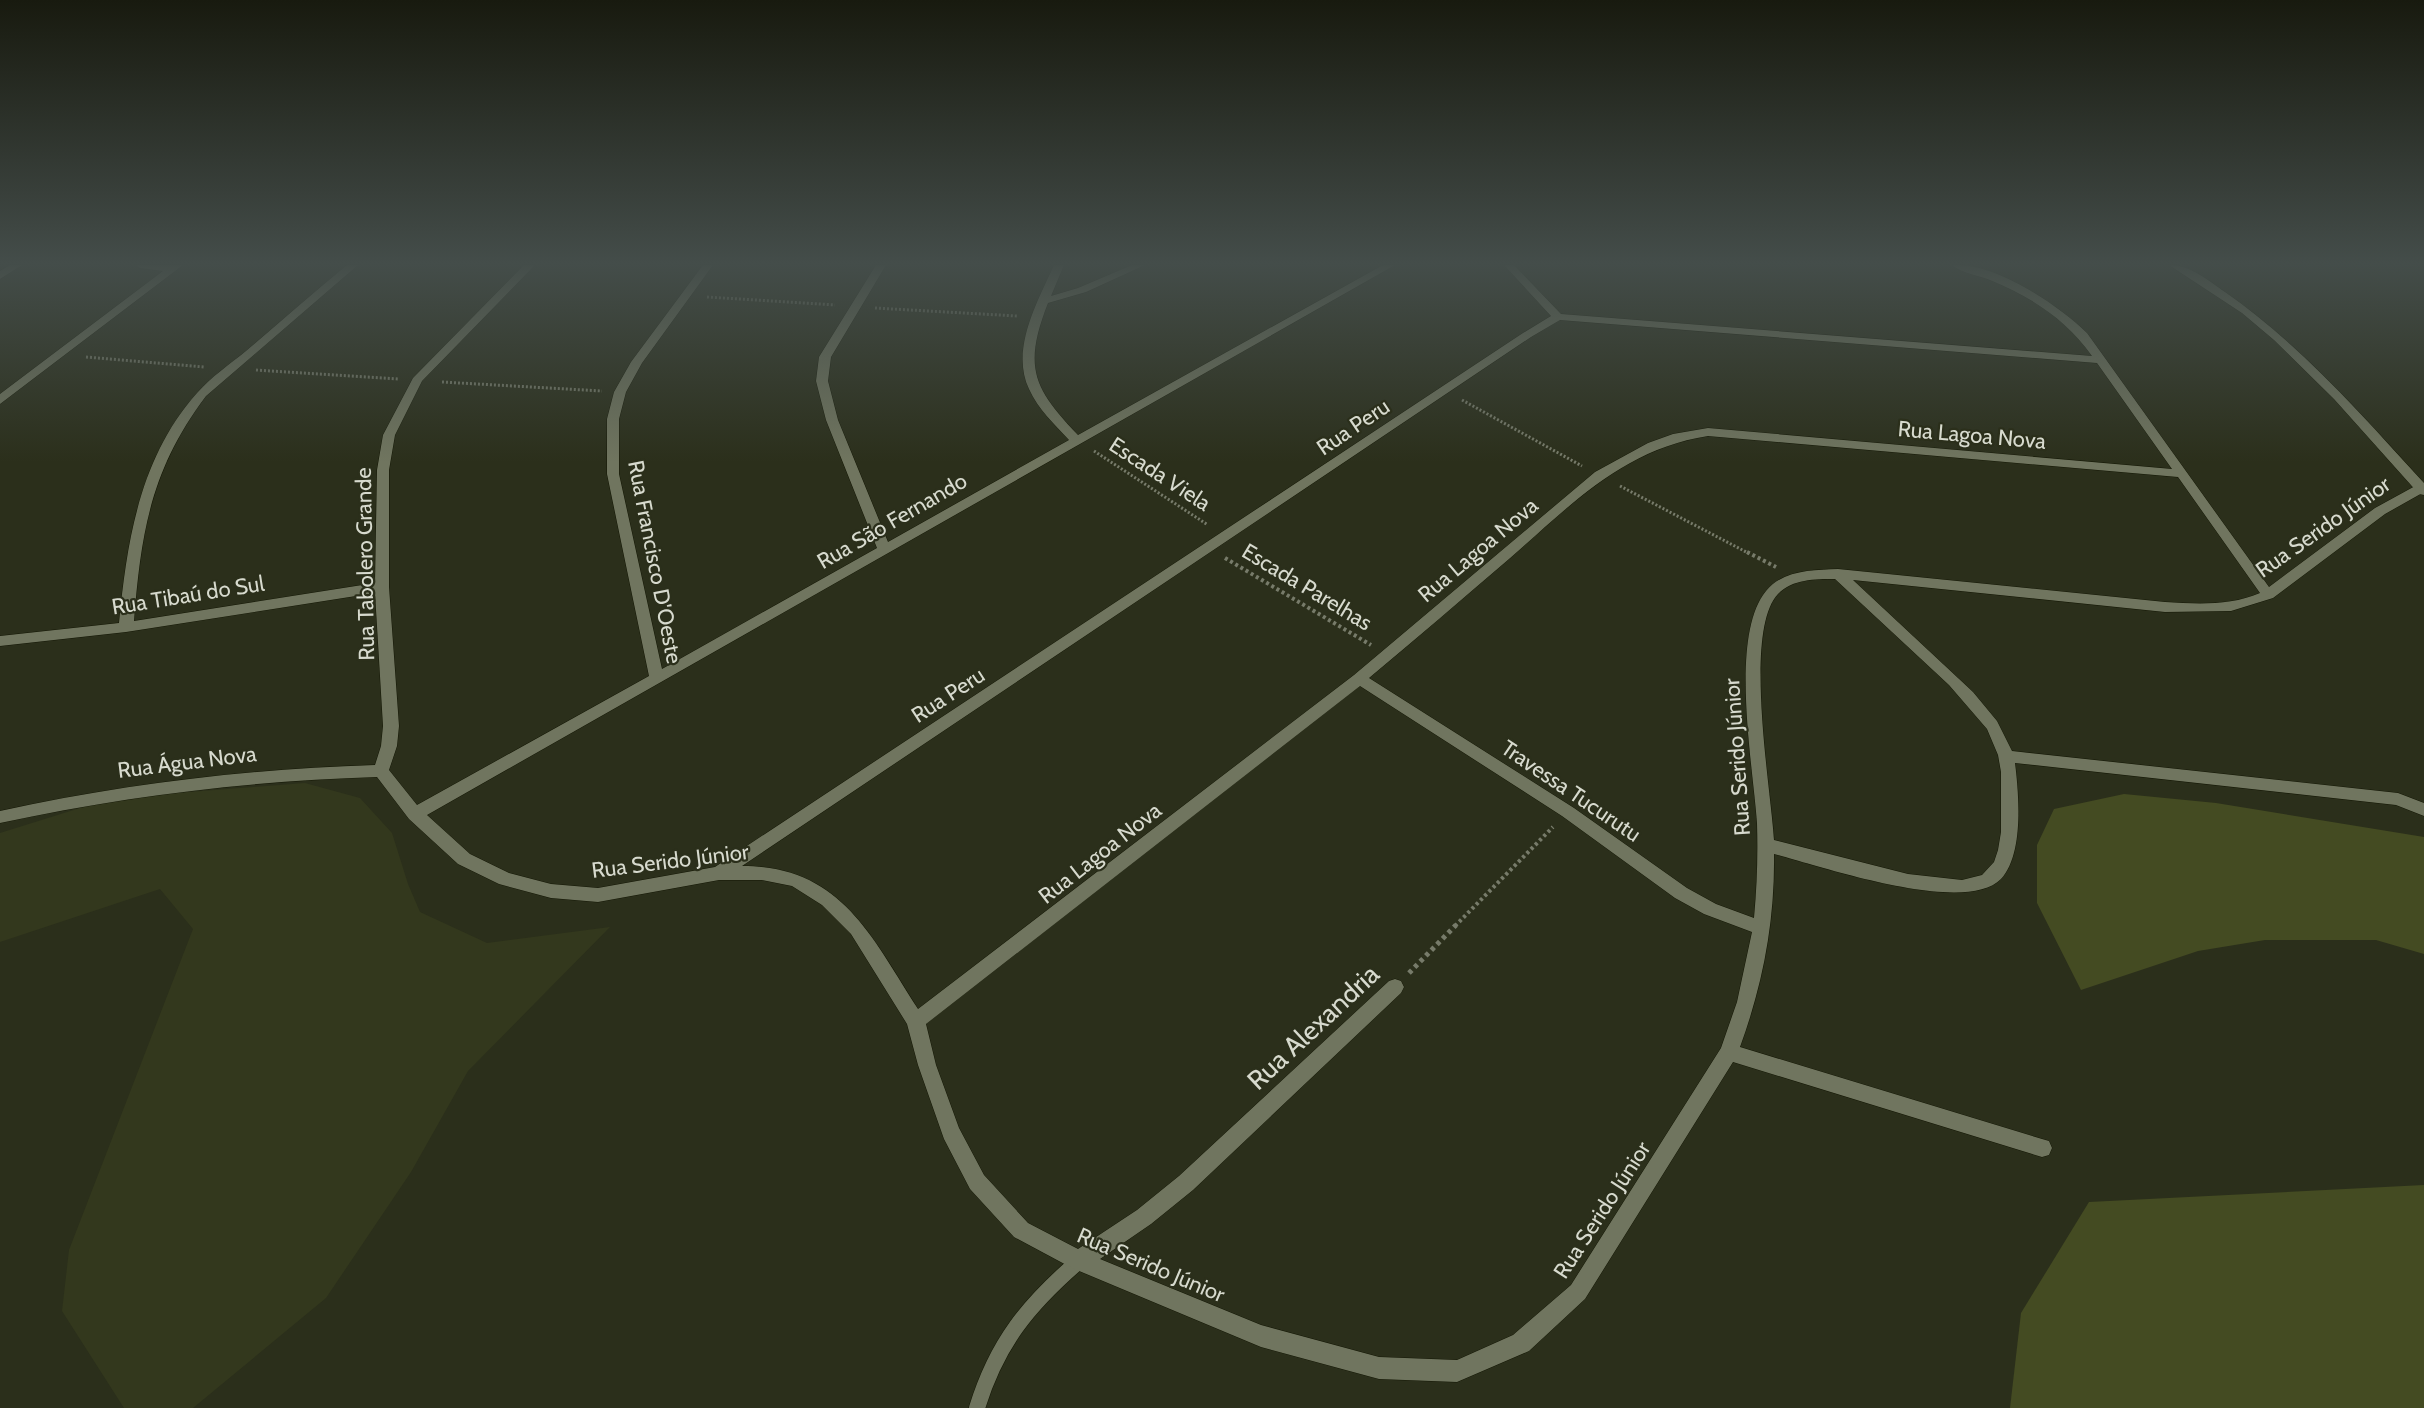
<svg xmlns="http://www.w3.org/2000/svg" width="2424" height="1408" viewBox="0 0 2424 1408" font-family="Cabin,sans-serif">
	<rect width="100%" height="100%" fill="#2b2f1b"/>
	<!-- built -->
	<polygon fill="#33381d" points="305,783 360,798 392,833 408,884 420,912 487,943 610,927 468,1071 411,1172 326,1298 193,1408 124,1408 62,1311 69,1250 193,929 160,889 0,942 0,833 112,798"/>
	<!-- green -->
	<g fill="#444b22">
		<polygon points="2124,794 2216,803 2424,837 2424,954 2376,940 2265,940 2198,951 2081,990 2037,903 2037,845 2054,809"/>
		<polygon points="2424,1185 2424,1408 2010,1408 2021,1313 2089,1202"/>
	</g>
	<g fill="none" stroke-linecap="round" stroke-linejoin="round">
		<defs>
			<path id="lane" d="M 977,1408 C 997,1343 1028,1305 1079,1261"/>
			<g id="street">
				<polygon points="10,265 22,265 0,279 0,271"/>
				<polygon points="135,265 183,265 0,404 0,394 163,271 140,268"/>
				<path d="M 347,265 L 358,265 L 206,396 C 151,469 141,532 134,621 L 375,583 L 377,470 L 383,435 L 413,378 L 524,265 L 535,265 L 422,381 L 395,435 L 389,470 L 389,587 L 399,726 L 397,746 L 389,770 L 417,805 L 649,676 L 607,474 L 607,419 L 614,392 L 631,362 L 703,265 L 713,265 L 642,363 L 626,392 L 619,419 L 619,474 L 662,669 L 877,548 L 826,420 L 816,381 L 819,357 L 876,265 L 886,265 L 831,357 L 828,381 L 838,420 L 888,542 L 1069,440 C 1054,424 1038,409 1029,389 C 1010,349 1038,301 1054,265 L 1064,265 L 1051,296 L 1078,288 L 1132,265 L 1145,265 L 1086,292 L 1048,303 C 1023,367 1033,388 1078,435 L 1383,265 L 1395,265 L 427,815 L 470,854 L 509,873 L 551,884 L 598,888 L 715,867 L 1523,333 L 1551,316 L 1504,265 L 1514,265 L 1561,314 L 2092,356 C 2066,319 2031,297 1990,280 C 1978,275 1961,273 1952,265 C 1994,262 2057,304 2087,333 L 2269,587 L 2375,508 L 2417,485 L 2424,485 L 2424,492 L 2385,514 L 2273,598 L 2231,611 L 2165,612 L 1853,580 L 1973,692 L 1997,721 L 2012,751 L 2398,793 L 2424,803 L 2424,816 L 2396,805 L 2015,763 C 2019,795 2024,854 2001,879 C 1965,916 1820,866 1774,854 C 1775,921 1763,984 1740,1047 L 2042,1139 L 2049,1141 L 2052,1148 L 2049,1155 L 2042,1157 L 1733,1062 L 1585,1299 L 1529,1351 L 1457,1382 L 1379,1379 L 1261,1347 L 1072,1268 L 1014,1237 L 970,1189 L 944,1139 L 918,1065 L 907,1024 L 851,934 L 822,905 L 792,886 L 762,880 L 719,880 L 598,902 L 551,898 L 499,884 L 458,864 L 409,819 L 377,777 C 249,781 125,796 0,823 L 0,811 C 124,784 248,769 375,765 L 381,746 L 383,726 L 375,593 L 126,632 L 0,646 L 0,636 L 119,623 C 127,540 140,457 197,393 C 211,377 230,364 246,351 C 280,322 313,293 347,265 ZM 1560,320 L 2097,363 L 2172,469 L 1708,428 L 1673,434 L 1648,443 L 1595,472 L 1354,675 L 918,1009 C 871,936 841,866 742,866 L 1531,337 ZM 1708,436 L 2178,477 L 2260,593 C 2230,606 2197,604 2165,602 L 1838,569 C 1813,570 1783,570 1766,591 C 1729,636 1753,765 1757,823 C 1758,855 1757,886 1754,918 L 1716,904 L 1687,888 L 1574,808 L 1369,678 C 1416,639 1462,599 1509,559 C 1571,505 1623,449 1708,436 ZM 1835,579 L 1949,685 L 1987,729 L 1998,755 L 2001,772 L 2001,832 L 1998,850 L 1994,862 L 1982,875 L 1962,880 L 1908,874 L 1774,840 C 1771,789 1743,631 1778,594 C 1793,579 1814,579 1835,579 ZM 1360,686 L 1562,816 L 1675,898 L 1704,914 L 1752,932 L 1737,1002 L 1721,1048 L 1571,1285 L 1513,1335 L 1457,1360 L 1379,1357 L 1261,1325 L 1100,1259 L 1151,1224 L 1193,1190 L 1401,993 L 1404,987 L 1401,981 L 1395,979 L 1389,981 L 1179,1176 L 1137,1210 L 1078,1249 L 1028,1223 L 984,1175 L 959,1128 L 936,1065 L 926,1024 Z"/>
			</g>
			<path id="secondary" d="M 2169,265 C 2189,264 2209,281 2225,292 C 2301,345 2362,415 2424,483 L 2424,495 L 2419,494 L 2334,399 L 2274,340 L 2242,313 Z"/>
		</defs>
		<!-- lane casing -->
		<use href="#lane" stroke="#141705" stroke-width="17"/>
		<!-- street casing -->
		<use href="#street" stroke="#141705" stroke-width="1"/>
		<!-- secondary casing -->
		<use href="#secondary" stroke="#141705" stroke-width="1"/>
		<!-- path-far2 -->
		<g stroke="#777b6a" stroke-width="3" stroke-dasharray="2 2" stroke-linecap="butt">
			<polyline points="707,297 835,305"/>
			<polyline points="875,308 1017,316"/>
			<polyline points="86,357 204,367"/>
			<polyline points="256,370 398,379"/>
			<polyline points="442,382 602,391"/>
			<polyline points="1462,400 1582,466"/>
			<polyline points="1094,451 1208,525"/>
			<polyline points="1620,486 1750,554"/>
		</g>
		<!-- path-far1 -->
		<g stroke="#777b6a" stroke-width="4" stroke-dasharray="3 3" stroke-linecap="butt">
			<polyline points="1747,552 1776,567"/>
			<polyline points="1225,558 1371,645"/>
			<polyline points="1455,926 1553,827"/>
		</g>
		<!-- path -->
		<polyline stroke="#777b6a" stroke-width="5" stroke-dasharray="4 4" stroke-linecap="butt" points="1409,973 1456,925"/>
		<!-- lane -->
		<use href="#lane" stroke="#70755f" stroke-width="16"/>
		<!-- street -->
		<use href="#street" fill="#70755f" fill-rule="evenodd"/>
		<!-- secondary -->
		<use href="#secondary" fill="#70755f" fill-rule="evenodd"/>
	</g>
	<!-- sky -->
	<linearGradient id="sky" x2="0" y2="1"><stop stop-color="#181a0f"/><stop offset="0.57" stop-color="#444d4a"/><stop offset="1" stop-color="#444d4a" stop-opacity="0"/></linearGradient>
	<rect width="2424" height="462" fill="url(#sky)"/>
	<g text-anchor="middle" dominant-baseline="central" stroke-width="4.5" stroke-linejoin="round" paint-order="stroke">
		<!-- street labels -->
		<g font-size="22" fill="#d7dace" stroke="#2b2f1b">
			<text transform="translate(1353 427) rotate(-34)">Rua Peru</text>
			<text transform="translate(1972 435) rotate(5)">Rua Lagoa Nova</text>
			<text transform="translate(1160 474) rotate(33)">Escada Viela</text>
			<text transform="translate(892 521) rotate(-30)">Rua São Fernando</text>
			<text transform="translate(2323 527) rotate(-35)">Rua Serido Júnior</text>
			<text transform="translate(1478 550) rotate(-40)">Rua Lagoa Nova</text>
			<text transform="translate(655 562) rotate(79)">Rua Francisco D'Oeste</text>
			<text transform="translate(365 564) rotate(-91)">Rua Tabolero Grande</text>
			<text transform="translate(1307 587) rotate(31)">Escada Parelhas</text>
			<text transform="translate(188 595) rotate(-9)">Rua Tibaú do Sul</text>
			<text transform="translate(948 695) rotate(-33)">Rua Peru</text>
			<text transform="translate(1737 757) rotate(-94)">Rua Serido Júnior</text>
			<text transform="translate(187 762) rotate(-7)">Rua Água Nova</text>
			<text transform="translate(1571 791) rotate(34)">Travessa Tucurutu</text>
			<text transform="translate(1100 853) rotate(-38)">Rua Lagoa Nova</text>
			<text transform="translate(670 861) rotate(-7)">Rua Serido Júnior</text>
			<text transform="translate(1602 1210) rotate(-57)">Rua Serido Júnior</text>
			<text transform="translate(1151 1265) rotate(23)">Rua Serido Júnior</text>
		</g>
		<!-- near-street labels -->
		<g font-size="27" fill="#d7dace" stroke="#2b2f1b">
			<text transform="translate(1313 1027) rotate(-43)">Rua Alexandria</text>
		</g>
	</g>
</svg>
